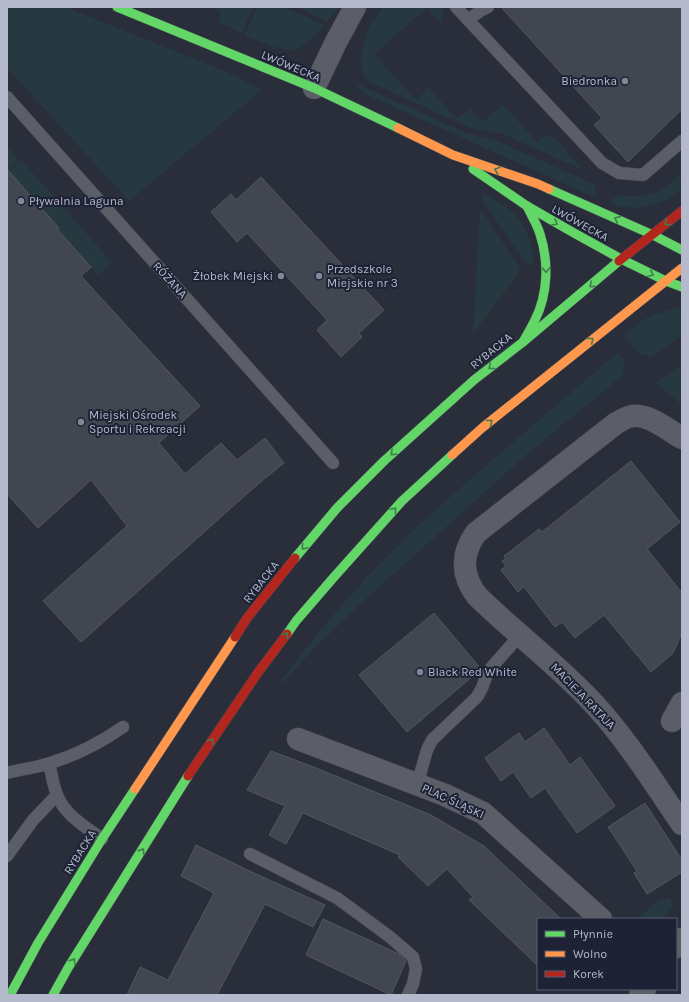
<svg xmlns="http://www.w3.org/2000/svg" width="689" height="1002" viewBox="0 0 689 1002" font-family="Karla,sans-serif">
	<rect width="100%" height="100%" fill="#292e3a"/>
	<!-- green -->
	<g fill="#263840">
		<polygon points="7,7 65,7 227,72 262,90 129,201 7,68"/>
		<polygon points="209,7 253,7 242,33 218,22 221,12"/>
		<path d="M 257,7 L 285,7 L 324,25 C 319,31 303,48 296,50 C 284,53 257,40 245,35 Z"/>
		<polygon points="296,7 340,7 327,21"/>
		<path d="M 384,7 L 441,7 C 444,12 442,17 440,23 L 427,8 L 374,54 L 416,100 L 429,88 L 457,119 L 470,109 L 483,122 L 503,104 L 537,142 C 540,139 544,135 548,136 C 556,136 577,163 583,170 L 503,134 L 471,128 L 370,82 C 369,81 365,78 365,77 C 357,64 364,38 370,25 C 374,18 379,12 384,7 Z"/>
		<polygon points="355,83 466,133 497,141 594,184 597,193 596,198 367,95 361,91"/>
		<polygon points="7,146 19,160 7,171"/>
		<polygon points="21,160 112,262 98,275 57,229 59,227 9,171"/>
		<path d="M 680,175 L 682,175 L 682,188 C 678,192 673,195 669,198 C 652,208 627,211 609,203 C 617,193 624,197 635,196 C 641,196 648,195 654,193 C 664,190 672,182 680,175 Z"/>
		<path d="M 482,193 C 516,210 531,224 534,264 L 525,263 L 482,200 Z"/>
		<polygon points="480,208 521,269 473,334"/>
		<path d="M 679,308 L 682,308 L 682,335 L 651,357 L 640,354 L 624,337 C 629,332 634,326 640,322 C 652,314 665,311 679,308 Z"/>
		<polygon points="618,352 625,362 621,377 527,454 425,546 358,606 309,654 281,685 282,679 323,627 364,580 412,531 468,481"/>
		<polygon points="682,364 682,405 656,383"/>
		<polygon points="668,897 675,904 662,919 636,919 657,902"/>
	</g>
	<!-- building -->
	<g fill="#424650" stroke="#525661">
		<polygon points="501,7 682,7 682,109 628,162 594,125 602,118"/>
		<polygon points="7,169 59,228 57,229 91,267 81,276 200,406 159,443 185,474 221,443 237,460 265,438 284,463 258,484 81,642 43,601 127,526 91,480 38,528 7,494"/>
		<polygon points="261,177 384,310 359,333 362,337 341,357 317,330 327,320 247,233 237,242 211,212 231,194 236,200"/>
		<polygon points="631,461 680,522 647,549 682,593 682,633 673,653 651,672 604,615 575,638 562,622 555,627 524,587 518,592 501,570 506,566 502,561 506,558 504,556 539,529 542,532"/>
		<polygon points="434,613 481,669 407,732 359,675"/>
		<polygon points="544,728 570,765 580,757 615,806 577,833 545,788 531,798 513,772 501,781 485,758 519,733 525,742"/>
		<polygon points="271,751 316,768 431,815 484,846 561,919 538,919 538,966 469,900 473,897 447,869 428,886 398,857 400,855 303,813 286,844 269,835 285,806 247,790"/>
		<polygon points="645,803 682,860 682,872 647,894 634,873 637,871 608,827"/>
		<polygon points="196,845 256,874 325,905 313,927 265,904 217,995 127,995 140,967 168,980 214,893 181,876"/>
		<polygon points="323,919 399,954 406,961 391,995 306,955"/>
	</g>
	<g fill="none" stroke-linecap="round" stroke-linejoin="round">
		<defs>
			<g id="lane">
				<polyline points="456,7 602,163 619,173 643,175 682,141"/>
				<polyline points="468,20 480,11 488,7"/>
				<polyline points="7,97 333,463"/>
				<path d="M 49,764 C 52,774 53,787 58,797 C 66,816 86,827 102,839"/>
				<path d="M 7,773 C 21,769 36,768 50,763 C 77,755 100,743 123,727"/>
				<polyline points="417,785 427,750 432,740 477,697 482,688 487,674 491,668 520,635"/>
				<polyline points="250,854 337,898 390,937 413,957 416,969 413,984 408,995"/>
				<polyline points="7,856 33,820 57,795"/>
			</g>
			<g id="street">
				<polyline points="314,88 336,42 355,7"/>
				<path d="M 682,438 C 668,430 649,414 632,416 C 626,417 620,421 615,424 L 476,533 C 461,554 461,575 477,596 C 515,633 558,665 594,704 C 628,741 654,783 682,824"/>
				<polyline points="672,721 682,703"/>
				<polyline points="298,739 445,795 483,813 601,919"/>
				<polyline points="676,947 682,939"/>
				<polyline points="640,995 645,989"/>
			</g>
			<g id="fast">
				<polyline points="117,7 314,88 398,128"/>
				<polyline points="473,169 527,206 574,233 621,259 666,281 682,287"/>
				<polyline points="549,189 653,235 682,250"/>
				<path d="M 523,342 C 527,335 531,328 535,320 C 548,294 549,262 540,234 C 537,224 531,215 527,206"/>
				<polyline points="295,558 337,508 384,461 474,380 523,342 619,261"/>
				<polyline points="287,634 296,621 334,577 402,501 452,455"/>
				<polyline points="10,995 38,943 102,839 135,789"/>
				<polyline points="53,995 68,968 188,776"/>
			</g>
			<g id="slow">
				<polyline points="398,128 453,155 538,184 549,189"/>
				<polyline points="452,455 482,428 682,268"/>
				<polyline points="135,789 235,637"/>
			</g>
			<g id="jam">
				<polyline points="619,261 682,211"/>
				<polyline points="235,637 247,618 295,558"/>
				<polyline points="188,776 259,671 287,634"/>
			</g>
		</defs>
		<!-- lane casing -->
		<use href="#lane" stroke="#464a53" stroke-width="13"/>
		<!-- street casing -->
		<use href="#street" stroke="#464a53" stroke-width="23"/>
		<!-- fast casing -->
		<use href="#fast" stroke="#464a53" stroke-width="10"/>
		<!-- slow casing -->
		<use href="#slow" stroke="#464a53" stroke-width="10"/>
		<!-- jam casing -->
		<use href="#jam" stroke="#464a53" stroke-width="10"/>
		<!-- lane -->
		<use href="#lane" stroke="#5b5e67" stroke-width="12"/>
		<!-- street -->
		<use href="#street" stroke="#5b5e67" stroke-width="22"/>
		<!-- fast -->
		<use href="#fast" stroke="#63d668" stroke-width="9"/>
		<!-- slow -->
		<use href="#slow" stroke="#ff974d" stroke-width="9"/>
		<!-- jam -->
		<use href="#jam" stroke="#b3261e" stroke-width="9"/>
	</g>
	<!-- one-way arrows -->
	<defs><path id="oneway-chevron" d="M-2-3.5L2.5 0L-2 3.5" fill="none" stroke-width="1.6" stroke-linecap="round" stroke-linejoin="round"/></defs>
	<g stroke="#407c4e">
		<use href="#oneway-chevron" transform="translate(497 170) rotate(-161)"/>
		<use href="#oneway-chevron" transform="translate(617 219) rotate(-156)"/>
		<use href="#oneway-chevron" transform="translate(555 223) rotate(30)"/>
		<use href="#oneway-chevron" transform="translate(667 223) rotate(141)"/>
		<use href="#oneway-chevron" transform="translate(546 270) rotate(88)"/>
		<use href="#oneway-chevron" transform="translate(651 274) rotate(25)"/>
		<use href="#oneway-chevron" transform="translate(592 285) rotate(140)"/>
		<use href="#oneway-chevron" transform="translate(591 340) rotate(-39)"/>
		<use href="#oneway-chevron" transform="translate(491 367) rotate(141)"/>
		<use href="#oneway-chevron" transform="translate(490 422) rotate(-39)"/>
		<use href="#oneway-chevron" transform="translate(393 453) rotate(138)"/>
		<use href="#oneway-chevron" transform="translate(394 510) rotate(-49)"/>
		<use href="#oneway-chevron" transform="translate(304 547) rotate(130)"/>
		<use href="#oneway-chevron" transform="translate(286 635) rotate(-53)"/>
		<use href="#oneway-chevron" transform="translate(211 741) rotate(-56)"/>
		<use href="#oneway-chevron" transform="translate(142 851) rotate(-58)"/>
		<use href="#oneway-chevron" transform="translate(73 961) rotate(-58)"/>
	</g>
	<!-- markers -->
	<g fill="#838898" stroke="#1d2335" stroke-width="1.5">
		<circle cx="625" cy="81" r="4"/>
		<circle cx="21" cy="201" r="4"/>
		<circle cx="281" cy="276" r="4"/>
		<circle cx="319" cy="276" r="4"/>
		<circle cx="81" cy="422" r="4"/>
		<circle cx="420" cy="672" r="4"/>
	</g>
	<g text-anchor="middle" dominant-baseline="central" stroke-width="4" stroke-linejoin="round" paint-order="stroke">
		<!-- street labels -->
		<g font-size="12" fill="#b4b9cb" stroke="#1d2335">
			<text transform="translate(291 66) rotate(23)">LWÓWECKA</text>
			<text transform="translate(580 223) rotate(29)">LWÓWECKA</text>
			<text transform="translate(170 280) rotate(48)">RÓŻANA</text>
			<text transform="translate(491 351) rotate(-39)">RYBACKA</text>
			<text transform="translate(261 582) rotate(-52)">RYBACKA</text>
			<text transform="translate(583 696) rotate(46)">MACIEJA RATAJA</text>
			<text transform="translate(453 801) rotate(25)">PLAC ŚLĄSKI</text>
			<text transform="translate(80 852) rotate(-58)">RYBACKA</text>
		</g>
		<!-- poi labels -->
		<g font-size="12" fill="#b4b9cb" stroke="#1d2335" text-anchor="start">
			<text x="617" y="81" text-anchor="end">Biedronka</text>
			<text x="29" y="201">Pływalnia Laguna</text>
			<text x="327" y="269">Przedszkole<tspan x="327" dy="14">Miejskie nr 3</tspan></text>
			<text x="273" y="276" text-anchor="end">Żłobek Miejski</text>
			<text x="89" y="415">Miejski Ośrodek<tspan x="89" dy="14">Sportu i Rekreacji</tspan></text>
			<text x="428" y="672">Black Red White</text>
		</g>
	</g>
	<!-- border -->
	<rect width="689" height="1002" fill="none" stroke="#b4b9cb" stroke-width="16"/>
	<!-- legend -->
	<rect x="537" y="918" width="140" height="72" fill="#1d2335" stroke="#595f71"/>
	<rect x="545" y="931" width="20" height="6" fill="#63d668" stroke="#595f71"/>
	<text x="573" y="938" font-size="12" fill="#b4b9cb">Płynnie</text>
	<rect x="545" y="951" width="20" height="6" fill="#ff974d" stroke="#595f71"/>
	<text x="573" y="958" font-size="12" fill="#b4b9cb">Wolno</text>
	<rect x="545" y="971" width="20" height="6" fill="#b3261e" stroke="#595f71"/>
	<text x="573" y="978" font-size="12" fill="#b4b9cb">Korek</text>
</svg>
